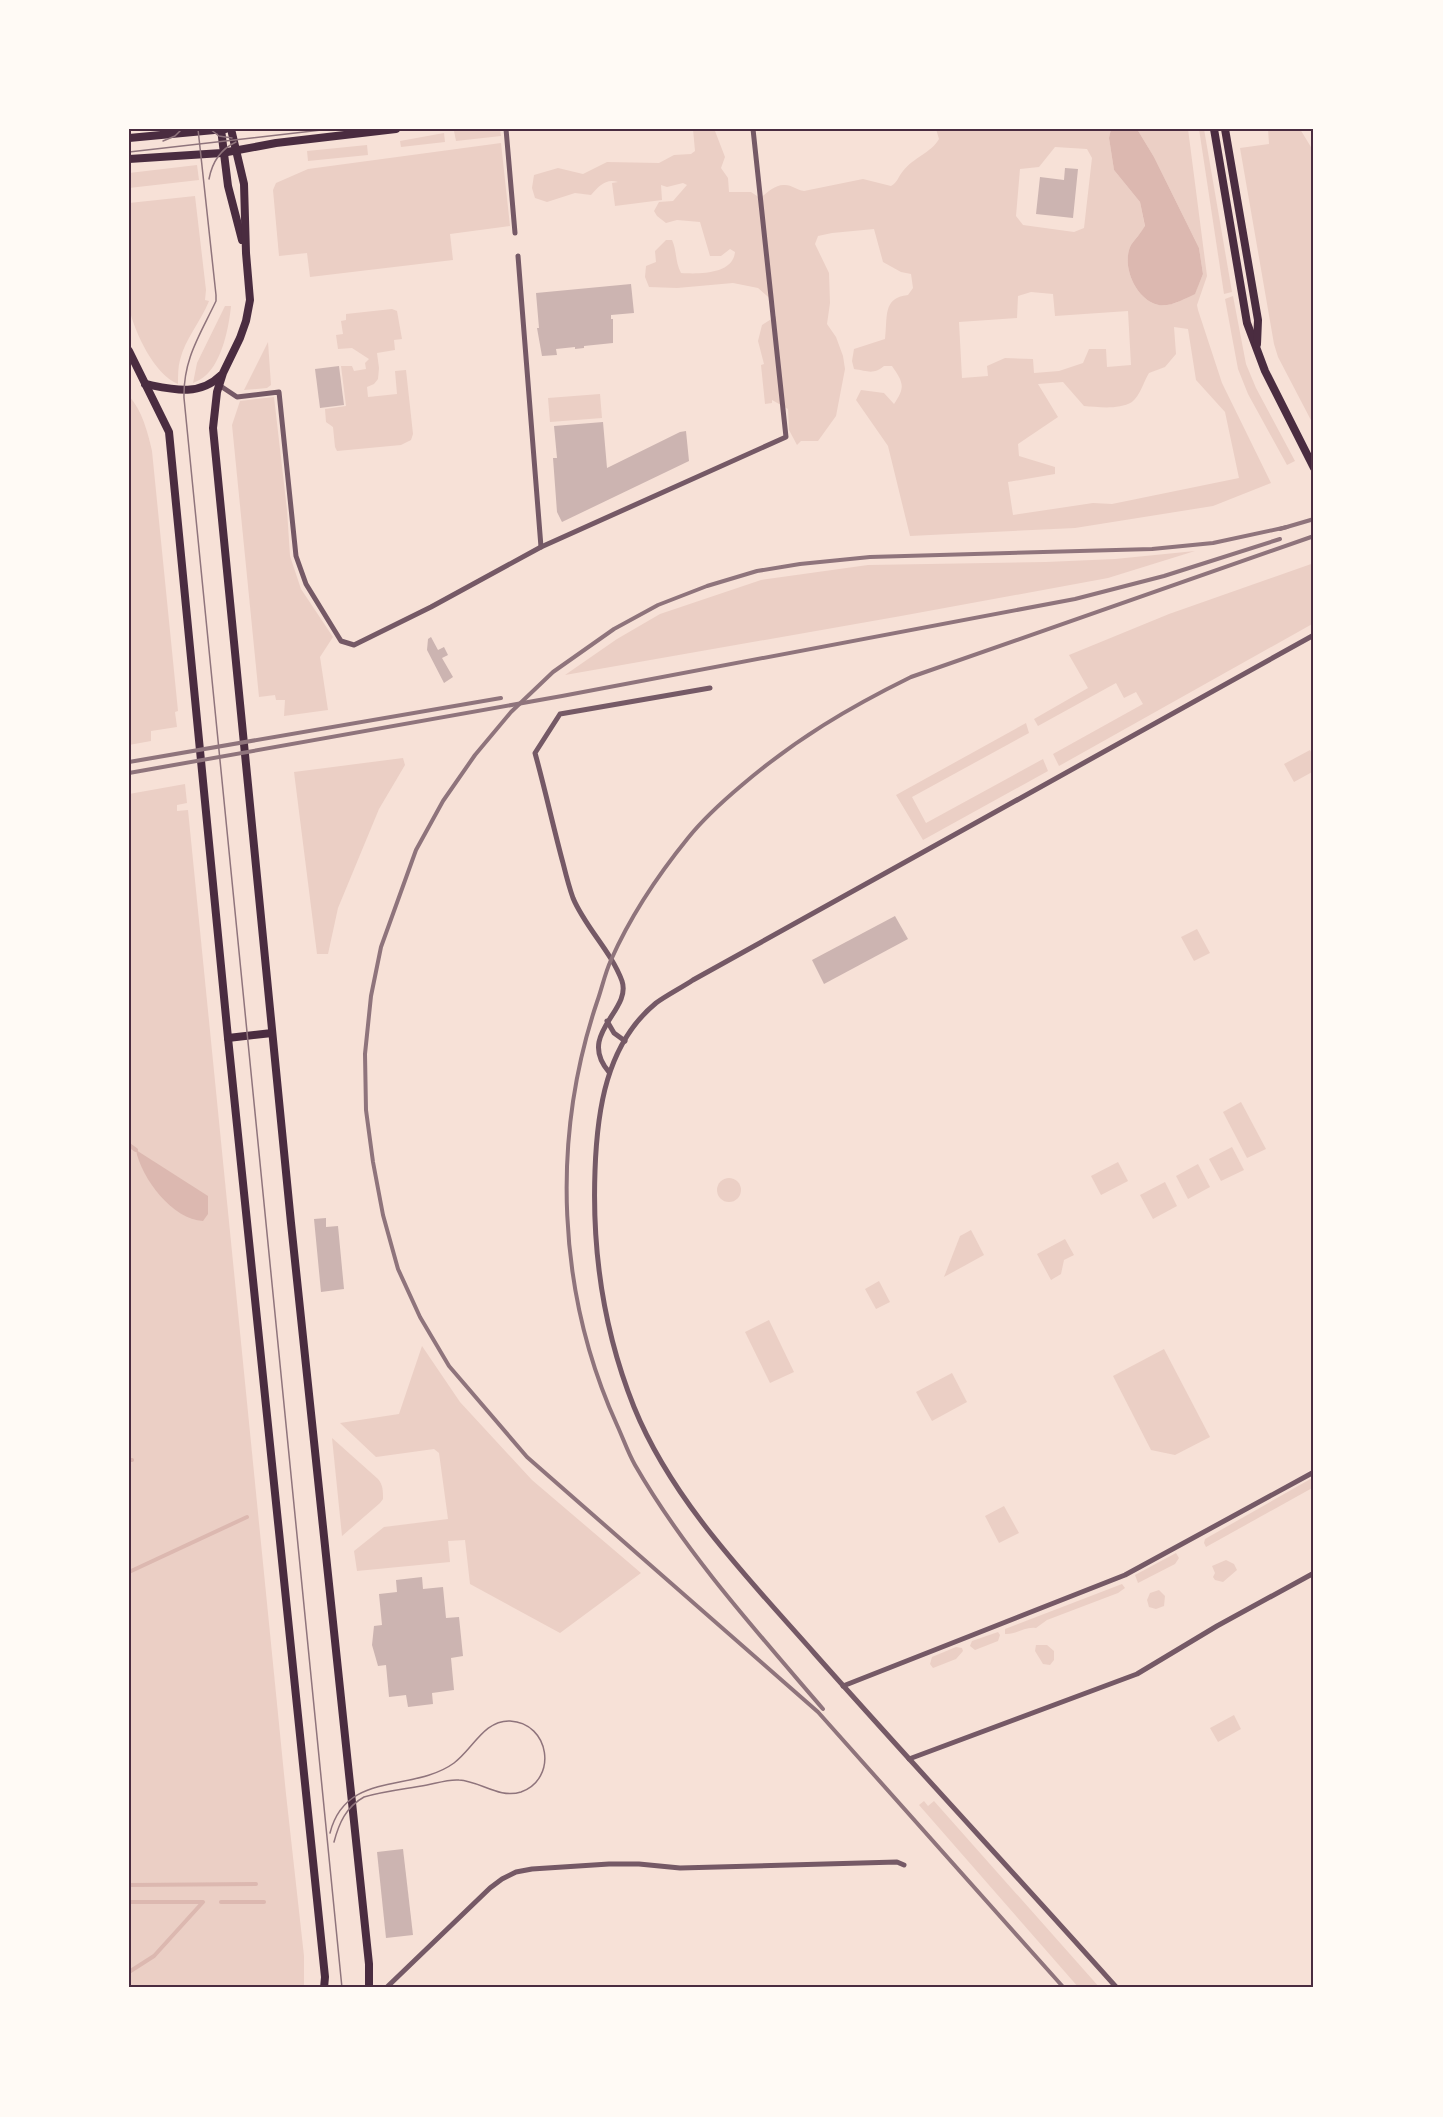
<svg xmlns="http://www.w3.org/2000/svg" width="1443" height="2117" viewBox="0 0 1443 2117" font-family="'Sofia Sans Condensed',sans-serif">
	<rect width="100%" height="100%" fill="#f7e1d7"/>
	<!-- green -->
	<g fill="#ebcfc5" fill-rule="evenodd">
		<polygon points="475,129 500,129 501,136 456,141 454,131"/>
		<path d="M 693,129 L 711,129 L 715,131 L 725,157 L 721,168 L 728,178 L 729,192 L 751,192 L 760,198 C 767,193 775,184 785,185 C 792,185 797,190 804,191 L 863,179 L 891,186 C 898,182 898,177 903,171 C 913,158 932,152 939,139 L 936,129 L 1111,129 L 1109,138 L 1114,170 L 1140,202 L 1145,227 C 1141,233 1135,239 1131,245 C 1121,265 1135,297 1155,304 C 1169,309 1184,299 1195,293 L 1203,274 L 1199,248 L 1154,157 L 1137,129 L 1188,129 L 1207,276 L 1197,305 L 1198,310 L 1222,383 L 1271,483 L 1213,506 L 1075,528 L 910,536 L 888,446 L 856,400 L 861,390 L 884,393 L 894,404 C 906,387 903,382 892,366 L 884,366 C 873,375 868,371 854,369 L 852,361 L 854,349 L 885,339 C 888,317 882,298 908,295 L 913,288 L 911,274 L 901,272 L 883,262 L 874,229 L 832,233 L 818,236 L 815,244 L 829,273 L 830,303 L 827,324 L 836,337 L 843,356 L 845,369 L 836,416 L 818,441 L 801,441 L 797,445 L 789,430 L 788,409 L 772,400 L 772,403 L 765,404 L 761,365 L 764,364 L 758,341 L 762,325 L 776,316 L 774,302 L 758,288 L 733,283 L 677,288 L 649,287 L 645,277 L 646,266 L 656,262 L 655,251 L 666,240 L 672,240 C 677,251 675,262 681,273 C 697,274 733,275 735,252 L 730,249 L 721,256 L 710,256 L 700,222 L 677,220 L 666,223 L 657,216 L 654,211 L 659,202 L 673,201 L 687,185 L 683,183 L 667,187 L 661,185 L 662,200 L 615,206 L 612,183 L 618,182 C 606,178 599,186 591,195 L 575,193 L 547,202 L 535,198 L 532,188 L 534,175 L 558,168 L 583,174 L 607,162 L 659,163 L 674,155 L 691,154 L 695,151 ZM 1055,147 L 1087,149 L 1092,158 L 1084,228 L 1074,232 L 1023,225 L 1016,216 L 1020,169 L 1039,167 ZM 1031,292 L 1053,294 L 1055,316 L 1128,311 L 1131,365 L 1107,367 L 1106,349 L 1089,349 L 1083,363 L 1059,371 L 1034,373 L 1033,359 L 1005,358 L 987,366 L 988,376 L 962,378 L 959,322 L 1017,318 L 1018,296 ZM 1174,327 L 1188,329 L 1196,380 L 1225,412 L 1239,478 L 1112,504 L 1093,503 L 1013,515 L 1008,482 L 1055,474 L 1055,467 L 1019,456 L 1018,444 L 1058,417 L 1038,384 L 1063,382 L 1084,406 C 1098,407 1118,410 1132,402 C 1140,396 1144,381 1149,373 L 1165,367 L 1176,354 Z"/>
		<polygon points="1199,129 1204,129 1232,292 1224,294"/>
		<polygon points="1268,129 1300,129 1314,152 1314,426 1278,357 1274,344 1240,148 1269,144"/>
		<polygon points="444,133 445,142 401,147 400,141"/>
		<polygon points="501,143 510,226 450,234 453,260 310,277 307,253 279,256 273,190 276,183 308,169"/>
		<polygon points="367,145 368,155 308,161 307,151"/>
		<polygon points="197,165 199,180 129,188 129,173"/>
		<path d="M 195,196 L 206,290 L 205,300 L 209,301 C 201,321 185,339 180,360 C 178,367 178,376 178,384 C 154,374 135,333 129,308 L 129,203 Z"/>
		<polygon points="1233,296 1246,364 1256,388 1295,461 1287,465 1248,394 1238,369 1225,299"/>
		<path d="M 225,306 L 231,306 C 229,327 222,362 205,376 C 202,379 197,381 193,383 L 197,363 Z"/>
		<polygon points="392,309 397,311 402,339 394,340 395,350 377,353 379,368 378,379 374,384 367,387 368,397 397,394 395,371 406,370 413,434 411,440 401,445 337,451 335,447 333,427 326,422 325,409 346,406 341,366 352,366 354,371 366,369 365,363 369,359 352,348 338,349 336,335 343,334 341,321 346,320 346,314"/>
		<polygon points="268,342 271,385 267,388 244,390"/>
		<polygon points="600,394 602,418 550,422 548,398"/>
		<path d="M 129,396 C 142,410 148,433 152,451 L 178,711 L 175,712 L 177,727 L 151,731 L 151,741 L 129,745 Z"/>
		<polygon points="274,397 287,510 290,556 301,589 333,637 320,657 328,710 284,716 285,700 276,700 275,695 259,697 232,425 240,401"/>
		<polygon points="1195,551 1108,578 901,616 565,675 617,639 660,614 761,580 868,565 1046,562 1115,559"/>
		<polygon points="1314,563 1314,623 1059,766 1053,754 1143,704 1136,692 1124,698 1116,683 1038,726 1034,719 1088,688 1069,655 1169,614"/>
		<polygon points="1026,723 1029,733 912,797 926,823 1043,759 1048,771 923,840 896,795"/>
		<polygon points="1310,750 1314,757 1314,771 1294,782 1284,764"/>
		<polygon points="403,758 405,765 379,809 338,908 328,954 317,954 294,772"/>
		<polygon points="185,784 187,803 177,805 177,811 188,810 286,1794 304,1956 304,1988 129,1988 129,794"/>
		<polygon points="1197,929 1210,953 1194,961 1181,937"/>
		<polygon points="1241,1102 1266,1149 1247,1158 1223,1112"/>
		<polygon points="1232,1147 1244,1170 1221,1181 1209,1159"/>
		<polygon points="1118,1162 1128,1181 1101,1195 1091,1176"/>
		<polygon points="1198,1164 1210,1187 1188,1199 1176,1176"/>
		<circle cx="729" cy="1190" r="12"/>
		<polygon points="1165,1182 1177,1206 1153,1219 1140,1195"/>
		<polygon points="971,1230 984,1255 944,1277 960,1236"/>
		<polygon points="1065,1239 1074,1255 1064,1260 1061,1274 1051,1280 1037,1254"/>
		<polygon points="879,1281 890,1302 876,1309 865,1289"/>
		<polygon points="769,1320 794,1372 770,1383 745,1332"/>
		<polygon points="422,1346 460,1402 532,1480 641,1573 560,1633 470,1584 465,1540 448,1541 450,1562 357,1571 354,1551 384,1527 448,1519 439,1453 434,1449 376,1457 340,1423 399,1414"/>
		<polygon points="1164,1349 1210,1437 1175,1455 1151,1450 1113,1376"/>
		<polygon points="952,1373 967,1402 932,1421 916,1392"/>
		<path d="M 332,1438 L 378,1479 C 383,1485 383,1491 383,1499 L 380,1503 L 342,1536 Z"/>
		<polygon points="1314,1477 1314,1487 1206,1547 1204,1543 1205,1539"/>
		<polygon points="1004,1506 1019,1533 999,1543 985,1516"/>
		<polygon points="1176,1553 1179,1558 1175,1564 1138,1583 1135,1575"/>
		<polygon points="1226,1560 1234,1564 1237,1570 1223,1582 1215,1580 1213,1577 1215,1573 1212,1566"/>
		<path d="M 1122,1584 L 1125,1588 L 1118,1593 L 1047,1620 L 1036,1628 C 1025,1626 1016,1635 1005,1634 L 1005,1629 Z"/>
		<polygon points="1159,1590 1165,1596 1164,1606 1156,1609 1149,1607 1147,1600 1150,1593"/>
		<polygon points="998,1632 1000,1635 998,1641 975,1650 970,1646 972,1641"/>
		<polygon points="1036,1645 1047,1645 1054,1651 1054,1660 1050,1665 1043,1664 1035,1651"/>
		<polygon points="956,1647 962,1648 963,1651 956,1659 933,1668 930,1664 932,1657"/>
		<polygon points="1234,1715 1241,1729 1218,1742 1210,1728"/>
		<polygon points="924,1801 928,1806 934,1801 1100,1988 1079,1988 919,1805"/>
	</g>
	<!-- water -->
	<g fill="#dcb8b0">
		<path d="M 1111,129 L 1137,129 L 1154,157 L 1199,248 L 1203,274 L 1195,294 C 1184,299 1168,309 1155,304 C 1135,297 1121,265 1131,245 C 1135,239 1141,233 1145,226 L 1140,202 L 1114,170 L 1109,138 Z"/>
		<path d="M 136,1150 L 208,1196 L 208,1214 L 203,1221 C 173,1220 141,1178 136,1150 Z"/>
	</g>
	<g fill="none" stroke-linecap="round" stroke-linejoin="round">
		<!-- stream -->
		<g stroke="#dcb8b0" stroke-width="4">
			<polyline points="129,1145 136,1150"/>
			<polyline points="129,1460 132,1460"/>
			<polyline points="129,1572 247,1517"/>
			<polyline points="129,1885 256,1884"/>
			<polyline points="129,1902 202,1902"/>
			<polyline points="221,1902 264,1902"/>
			<polyline points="129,1972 154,1956 203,1902"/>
		</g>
	</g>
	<!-- building -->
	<g fill="#ccb4b1">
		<polygon points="1065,168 1078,169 1073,218 1036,214 1040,177 1064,180"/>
		<polygon points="631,284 634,313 611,315 611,319 613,319 613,343 584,346 584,348 575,349 575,347 556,349 557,355 542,356 537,328 539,328 536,293"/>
		<polygon points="339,366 344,405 320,408 315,369"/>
		<polygon points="603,422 607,468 680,432 686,431 689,461 562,522 557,512 553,458 557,458 554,426"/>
		<polygon points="431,637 438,650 444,647 448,655 442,658 453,677 444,683 427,650 428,639"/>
		<polygon points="895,916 908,939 824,984 812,960"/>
		<polygon points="326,1218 326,1227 338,1226 344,1289 321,1292 314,1219"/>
		<polygon points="422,1577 423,1589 443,1587 446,1618 459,1617 463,1656 451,1658 454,1690 432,1693 433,1704 408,1707 406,1695 389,1697 386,1665 378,1666 372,1645 374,1626 382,1625 379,1594 397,1592 396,1580"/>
		<polygon points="403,1849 413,1935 386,1938 377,1852"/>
	</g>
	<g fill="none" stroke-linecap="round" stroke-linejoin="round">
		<!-- minor -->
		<g stroke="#755966" stroke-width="5">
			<polyline points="506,129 515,233"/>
			<polyline points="518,256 541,547"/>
			<polyline points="219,385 237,397 279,392 296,556 306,584 341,641 354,645 431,607 541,547 786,437 753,129"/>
			<polyline points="607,1021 614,1033 625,1041"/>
			<path d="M 609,1072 C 576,1034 632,1011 622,981 C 611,951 585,927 573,898 C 569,887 566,875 563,863 C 553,826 545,789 535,753 L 560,714 L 710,688"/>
			<polyline points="843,1686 1125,1575 1314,1472"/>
			<polyline points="909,1759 1137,1674 1217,1626 1314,1573"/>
			<polyline points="386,1988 490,1888 502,1879 516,1872 532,1869 609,1864 639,1864 680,1868 897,1862 904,1865"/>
			<path d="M 1117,1988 C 1017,1876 915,1767 815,1654 C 749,1579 672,1501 634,1407 C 604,1332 592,1252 595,1171 C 597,1111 606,1044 656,1003 C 667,995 681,988 693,980 L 1314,635"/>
		</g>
		<!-- secondary -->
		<g stroke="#4a2c40" stroke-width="8">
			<polyline points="221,129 228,186 242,240"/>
			<polyline points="231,129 244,184 246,253 250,300 246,321 240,338 223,373 217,392 213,428 291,1223 369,1964 369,1988"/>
			<polyline points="1214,129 1247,323 1265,371 1314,468"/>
			<polyline points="1225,129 1258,320 1257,344"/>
			<polyline points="129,351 169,432 228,1038 325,1977 324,1988"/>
			<path d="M 145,384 C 171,389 199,397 220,376"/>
			<polyline points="228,1038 272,1033"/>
		</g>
		<!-- primary -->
		<g stroke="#4a2c40" stroke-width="8">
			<polyline points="129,138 225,129"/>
			<polyline points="129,159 222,153 276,143 396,129"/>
		</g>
		<!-- tram -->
		<g stroke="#8f747c" stroke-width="1.5">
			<path d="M 198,129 L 216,295 L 216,301 C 200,335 183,359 184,398 L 342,1988"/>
			<polyline points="210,129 219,136 232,138"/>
			<polyline points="163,141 175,136 182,129"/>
			<polyline points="129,152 330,129"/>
			<path d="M 209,179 C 212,163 221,149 236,142"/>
			<path d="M 330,1833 C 346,1770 413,1793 454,1763 C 473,1749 484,1720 510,1721 C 550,1723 558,1779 521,1792 C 499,1799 480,1781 459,1780 C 449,1779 437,1783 427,1785 C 406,1789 385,1791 364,1797 C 346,1807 339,1823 334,1842"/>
		</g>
		<!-- rail -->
		<g stroke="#8f747c" stroke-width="4">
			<polyline points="1280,529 1314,519"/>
			<polyline points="129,762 501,698"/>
			<polyline points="129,773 562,696 1075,599 1164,576 1280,539"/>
			<path d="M 823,1709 C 758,1633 685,1552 635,1465 C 628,1453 623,1438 617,1425 C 557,1293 551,1139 597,1002 C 602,988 605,973 611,960 C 630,917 658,875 688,838 C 704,818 723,801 742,785 C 796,739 848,708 911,677 L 1314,536"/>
			<polyline points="1064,1988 818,1712 527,1457 449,1366 420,1317 398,1269 383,1215 373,1162 366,1110 365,1054 371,996 381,947 416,850 443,801 475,755 511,712 553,672 614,629 658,605 707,586 757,571 800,564 870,557 1152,549 1213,543 1287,527"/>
		</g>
	</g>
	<!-- border -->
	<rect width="1443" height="2117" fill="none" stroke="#fffaf5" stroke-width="261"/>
	<rect x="130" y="130" width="1182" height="1856" fill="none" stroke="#4a2c40" stroke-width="2"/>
</svg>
